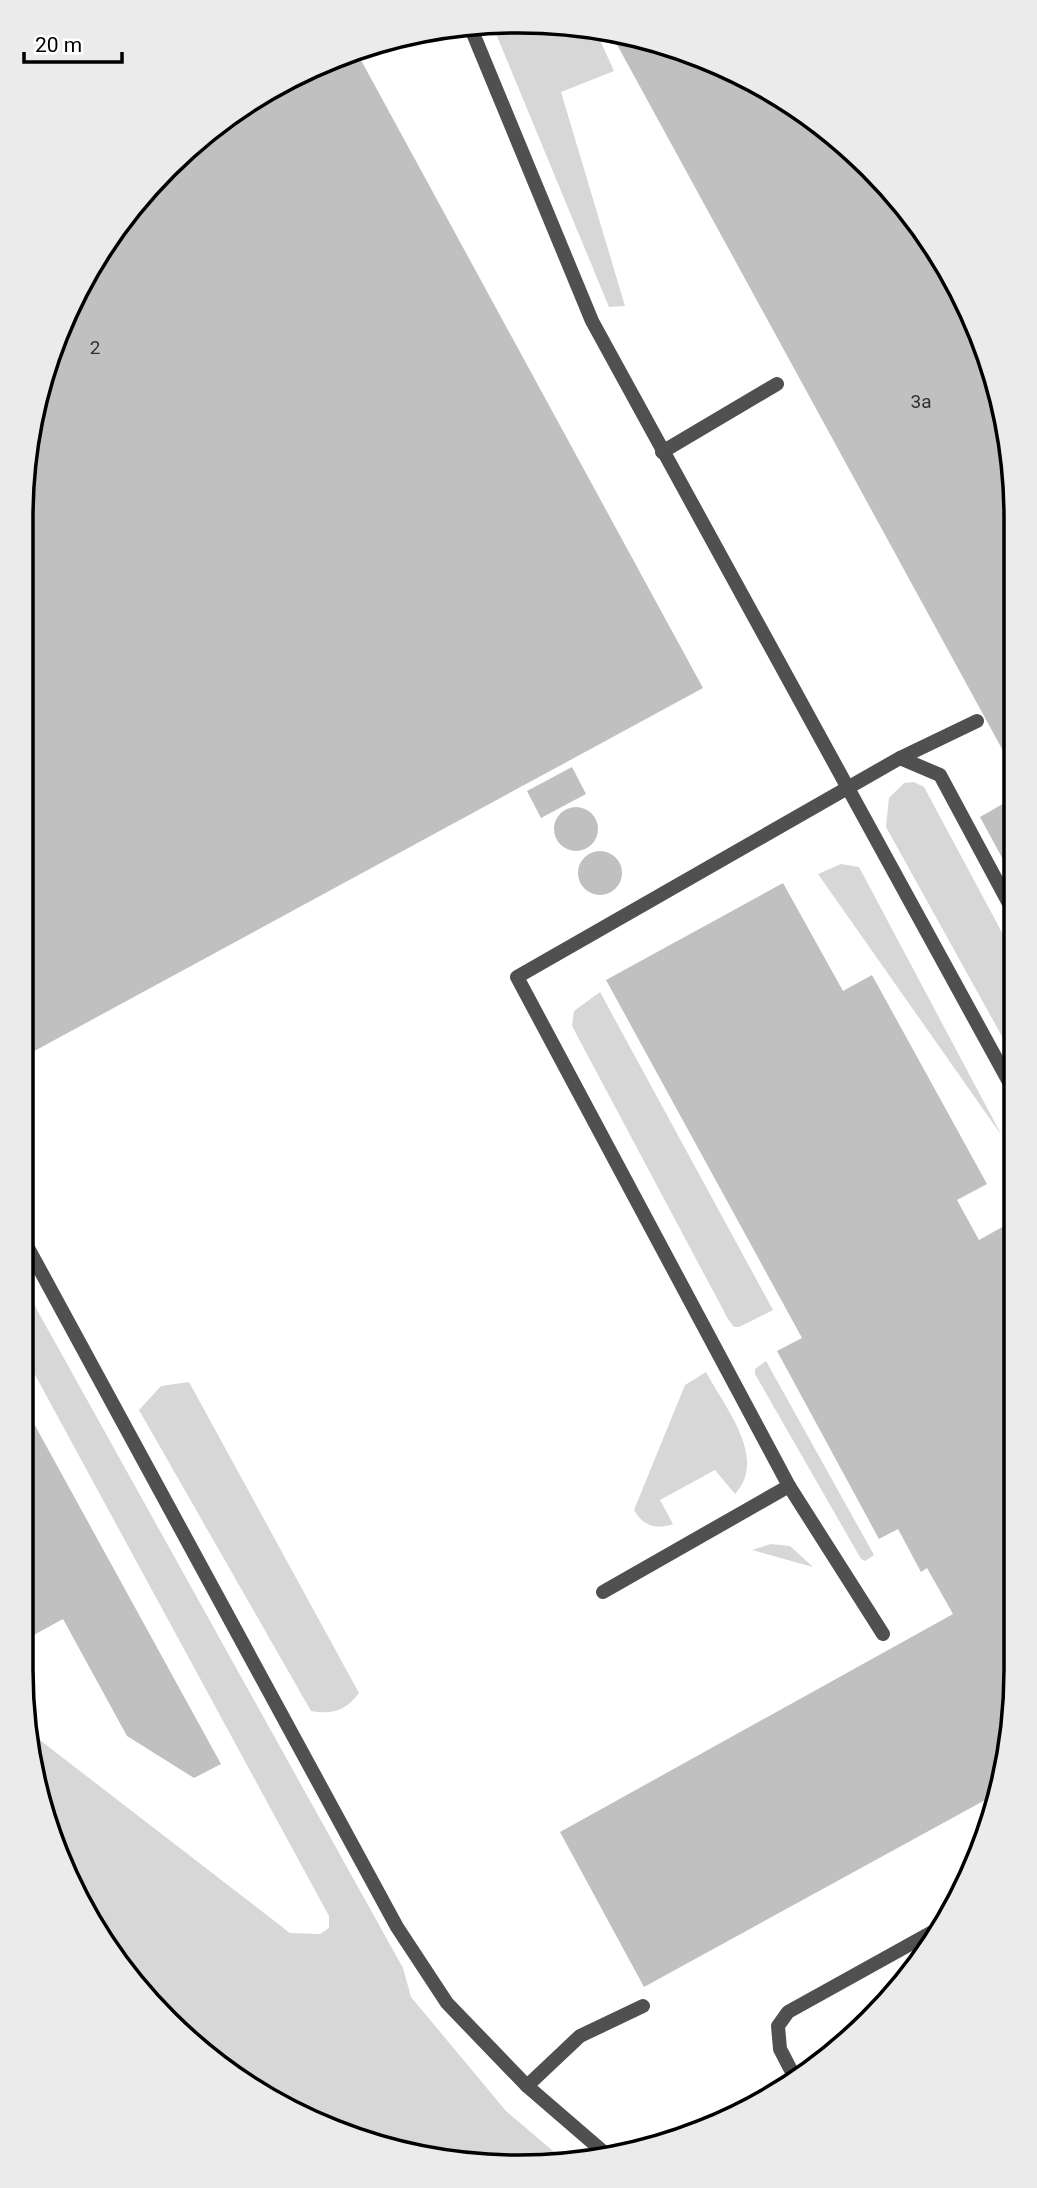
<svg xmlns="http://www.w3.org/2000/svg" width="1037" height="2188" viewBox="0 0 1037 2188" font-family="Roboto,sans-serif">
	<rect width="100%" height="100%" fill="#fff"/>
	<!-- green -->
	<g fill="#d7d7d7">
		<polygon points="519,21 595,29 614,71 561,92 625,306 609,307 492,24"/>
		<polygon points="914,782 924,787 1013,953 1014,1058 886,827 889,798 904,783"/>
		<polygon points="841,864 859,867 1002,1136 818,874"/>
		<polygon points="600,992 773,1310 739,1327 734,1327 728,1319 572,1026 574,1011"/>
		<polygon points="21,1281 403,1968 411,1997 506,2111 566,2162 421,2157 328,2129 242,2083 124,1973 48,1830 32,1734 290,1933 320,1934 329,1928 329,1916 21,1349"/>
		<polygon points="766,1361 874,1555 865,1561 861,1559 755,1374 755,1369"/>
		<path d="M 706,1372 C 725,1408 768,1458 735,1494 L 715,1470 L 660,1500 L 673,1524 C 656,1530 643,1526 634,1510 L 685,1385 Z"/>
		<path d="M 189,1382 L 359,1693 C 346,1710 333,1715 311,1711 L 139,1410 L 161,1386 Z"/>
		<polygon points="771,1544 790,1546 813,1567 752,1550"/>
	</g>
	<!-- building -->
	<g fill="#c0c0c0">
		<polygon points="609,30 709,59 822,124 913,216 978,328 1012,453 1013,769"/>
		<polygon points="356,51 703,688 27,1055 21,1043 21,518 31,421 59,328 105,242 167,166 242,105 328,59"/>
		<polygon points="572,767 586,794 541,818 527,791"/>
		<polygon points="1013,798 1013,878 980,817"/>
		<circle cx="576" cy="829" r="22"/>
		<circle cx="600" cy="873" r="22"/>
		<polygon points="783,883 843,991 872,975 987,1184 957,1200 979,1240 1004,1226 1014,1245 1016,1670 1006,1767 998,1793 644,1987 560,1832 953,1614 927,1568 921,1572 898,1529 879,1539 777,1351 802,1338 606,980"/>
		<polygon points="21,1400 221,1764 194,1778 127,1736 63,1619 21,1642"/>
	</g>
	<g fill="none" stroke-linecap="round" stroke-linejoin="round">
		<!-- lane -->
		<g stroke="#505050" stroke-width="14">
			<polyline points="470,26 592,321 1014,1091"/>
			<polyline points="662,452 777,384"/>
			<polyline points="900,758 977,721"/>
			<polyline points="21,1235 397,1927 447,2003 527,2086 607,2155"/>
			<polyline points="603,1592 789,1486"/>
			<polyline points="883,1634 789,1486 517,977 900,758 940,775 1013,911"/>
			<polyline points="794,2076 780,2049 778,2026 788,2012 943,1926"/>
			<polyline points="527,2086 580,2036 643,2006"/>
		</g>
	</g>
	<g text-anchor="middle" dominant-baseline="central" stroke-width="5" stroke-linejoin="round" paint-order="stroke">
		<!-- number labels -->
		<g font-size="19" fill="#303030">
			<text x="95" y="347">2</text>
			<text x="921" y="401">3a</text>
		</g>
	</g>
	<!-- crop -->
	<path d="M0 0H1037V2188H0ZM518 33H519A485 485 0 0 1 1004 518V1670A485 485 0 0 1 519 2155H518A485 485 0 0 1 33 1670V518A485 485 0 0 1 518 33Z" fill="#ebebeb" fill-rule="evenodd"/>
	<path fill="none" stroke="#000" stroke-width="3.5" d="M518 33H519A485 485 0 0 1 1004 518V1670A485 485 0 0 1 519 2155H518A485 485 0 0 1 33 1670V518A485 485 0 0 1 518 33Z"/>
	<!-- scale -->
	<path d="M24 52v10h98v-10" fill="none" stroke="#000000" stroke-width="3.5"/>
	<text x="35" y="52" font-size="21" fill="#000000" stroke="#ffffff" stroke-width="5" paint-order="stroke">20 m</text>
</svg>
